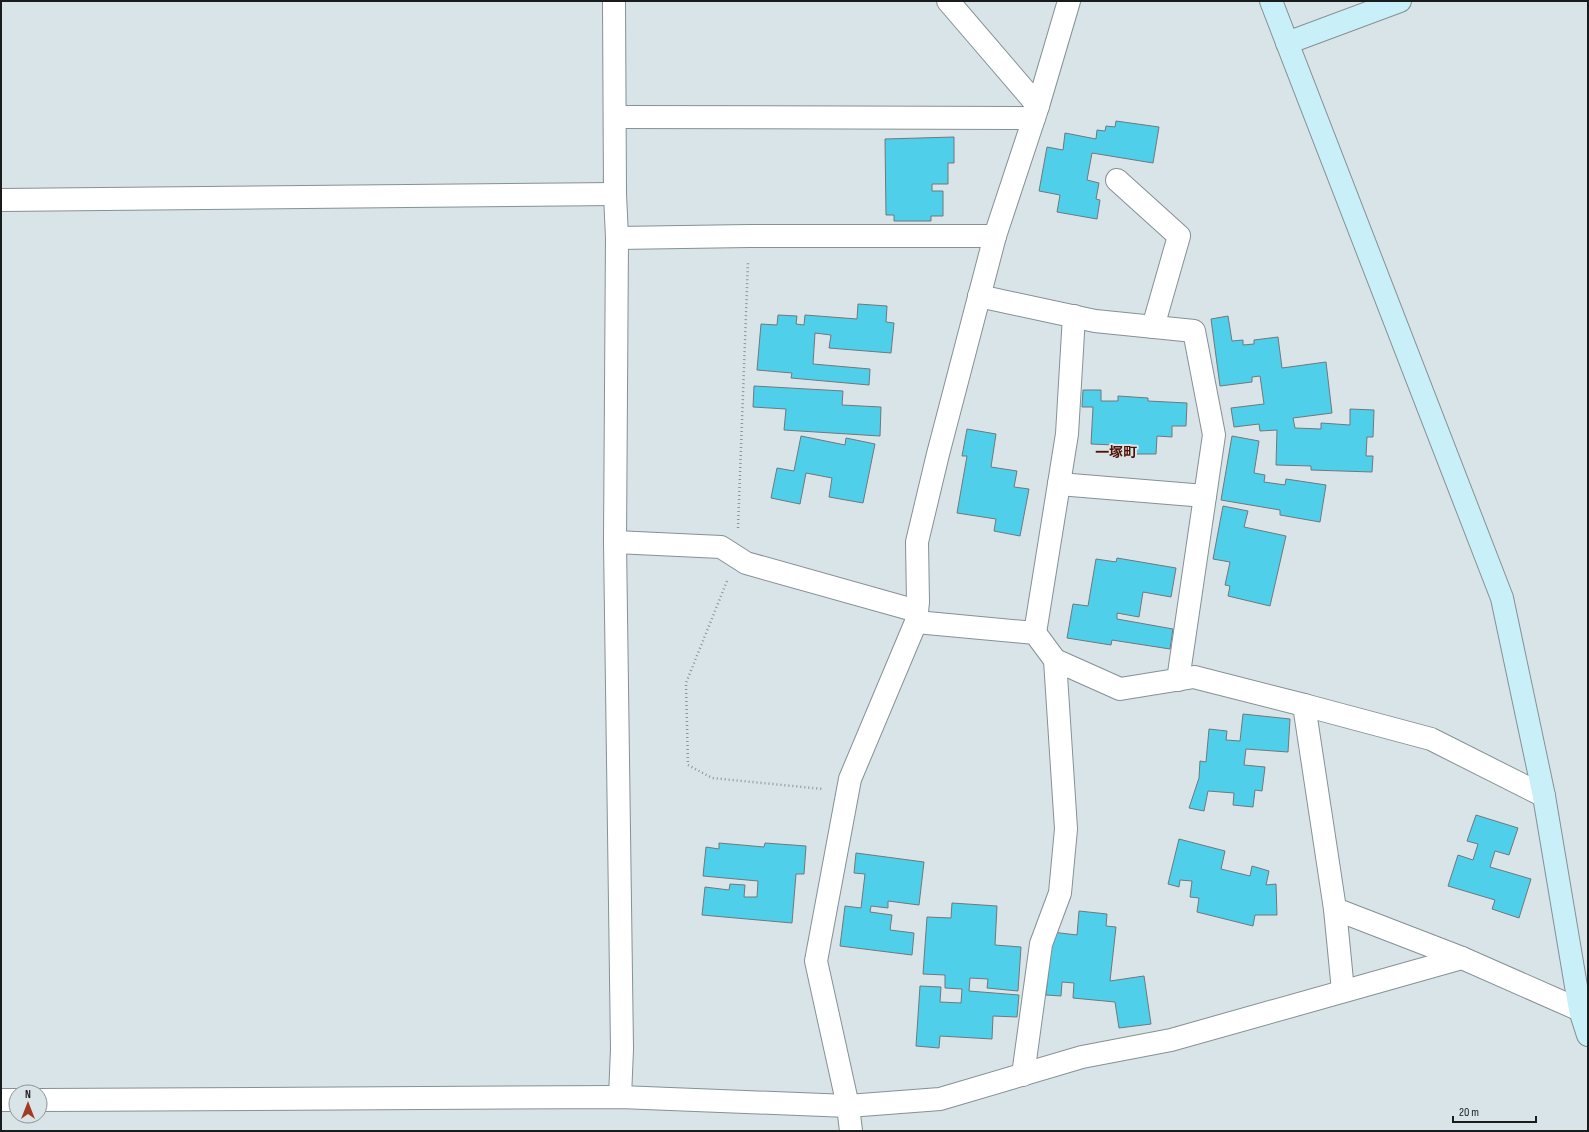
<svg xmlns="http://www.w3.org/2000/svg" width="1589" height="1132" viewBox="0 0 1589 1132" font-family="'Sofia Sans Condensed','Noto Sans JP',sans-serif">
	<rect width="100%" height="100%" fill="#d8e4e7"/>
	<!-- building -->
	<g fill="#4fcfea" stroke="#6e797c">
		<polygon points="1116,121 1159,127 1153,163 1092,153 1087,180 1099,183 1096,199 1100,200 1097,219 1057,212 1060,195 1039,191 1047,147 1063,150 1065,133 1096,139 1097,130 1105,131 1106,126 1115,127"/>
		<polygon points="954,137 954,163 948,163 948,184 932,184 932,191 943,191 943,216 931,216 931,221 894,221 894,215 886,215 885,139"/>
		<polygon points="858,304 887,306 886,322 894,323 891,353 829,348 831,335 815,333 813,364 870,369 869,385 791,378 792,373 757,370 761,324 777,325 778,315 797,316 796,324 804,325 805,315 857,319"/>
		<polygon points="1228,316 1232,341 1243,340 1243,345 1254,344 1254,340 1278,337 1282,368 1326,362 1332,413 1293,418 1295,428 1321,429 1321,423 1350,425 1350,409 1374,410 1373,437 1367,437 1366,456 1373,456 1372,472 1311,470 1311,466 1276,465 1277,430 1260,431 1259,424 1234,427 1231,408 1264,404 1260,376 1252,377 1252,382 1220,386 1211,319"/>
		<polygon points="754,386 843,391 842,405 881,407 880,436 784,430 786,409 753,407"/>
		<polygon points="1083,390 1101,390 1101,401 1118,401 1118,396 1148,398 1148,401 1187,403 1186,426 1172,426 1172,437 1157,436 1156,454 1136,454 1136,446 1091,444 1093,407 1082,407"/>
		<polygon points="967,429 996,434 991,467 1017,471 1014,487 1029,489 1020,536 994,531 996,519 957,513 967,456 962,456"/>
		<polygon points="801,436 845,445 846,438 875,444 863,503 829,497 832,478 806,473 800,504 771,498 777,468 794,471"/>
		<polygon points="1232,436 1259,441 1254,473 1265,475 1264,482 1285,485 1286,479 1326,485 1320,522 1280,515 1280,510 1221,500"/>
		<polygon points="1223,506 1248,511 1244,527 1286,536 1270,606 1228,596 1230,586 1225,585 1230,562 1213,559"/>
		<polygon points="1117,558 1176,568 1171,597 1143,592 1139,617 1117,613 1117,619 1173,629 1170,649 1112,640 1111,645 1067,638 1073,604 1088,606 1096,559 1116,562"/>
		<polygon points="1243,714 1290,719 1288,752 1246,749 1244,765 1265,767 1262,791 1255,790 1253,807 1233,805 1234,793 1208,791 1204,811 1189,808 1199,778 1200,761 1206,762 1209,729 1227,731 1226,740 1240,741"/>
		<polygon points="1476,815 1518,828 1509,855 1495,851 1490,867 1531,879 1519,918 1492,909 1495,900 1448,886 1458,855 1473,860 1478,844 1467,841"/>
		<polygon points="1179,839 1225,851 1221,869 1250,876 1252,866 1269,871 1266,885 1276,884 1277,915 1255,915 1253,926 1197,912 1199,898 1190,897 1192,881 1180,880 1179,887 1168,884"/>
		<polygon points="719,843 764,847 765,843 806,846 804,874 796,874 792,923 702,915 705,887 729,890 730,884 745,885 744,897 757,897 758,881 703,876 706,847 719,849"/>
		<polygon points="856,853 924,862 919,905 888,901 888,908 871,906 870,912 892,915 890,930 914,933 912,955 840,946 845,906 861,908 865,874 854,873"/>
		<polygon points="952,903 997,906 995,945 1021,947 1018,991 987,988 988,979 970,978 969,991 1019,995 1017,1017 993,1016 992,1039 940,1036 939,1048 916,1046 920,986 941,987 940,1002 961,1003 962,989 945,988 945,975 923,974 927,917 951,918"/>
		<polygon points="1079,911 1107,914 1106,926 1116,927 1110,981 1144,976 1151,1024 1119,1028 1115,1002 1073,998 1074,983 1062,982 1061,996 1046,995 1052,932 1077,935"/>
	</g>
	<g fill="none" stroke-linecap="round" stroke-linejoin="round">
		<defs>
			<g id="street">
				<polyline points="614,1 615,194 617,238 615,542 622,1049 620,1097"/>
				<polyline points="948,1 1038,106"/>
				<polyline points="615,117 1034,118"/>
				<polyline points="1117,180 1179,236 1153,327"/>
				<polyline points="1,200 615,194"/>
				<polyline points="617,238 749,236 995,236"/>
				<polyline points="979,296 1095,321 1194,331 1214,435 1178,680"/>
				<polyline points="1059,484 1205,496"/>
				<polyline points="615,542 721,547 746,563 917,611"/>
				<polyline points="916,622 1035,633 1055,660 1120,689 1194,677 1304,705 1335,909 1462,958 1580,1010"/>
				<polyline points="1035,633 1067,434 1074,316"/>
				<polyline points="1304,705 1431,739 1544,796"/>
				<polyline points="1335,909 1343,991"/>
				<polyline points="1023,1075 1041,944 1060,893 1066,829 1055,660"/>
				<polyline points="1,1100 16,1100"/>
				<polyline points="40,1100 620,1097 848,1106 940,1099 1082,1057 1171,1040 1462,958"/>
				<polyline points="851,1131 848,1106 816,961 850,779 916,622 918,602 917,542 938,454 995,236 1038,106 1069,1"/>
			</g>
			<g id="secondary">
				<polyline points="1271,1 1502,598 1544,796 1580,1010 1588,1035"/>
				<polyline points="1287,43 1400,1"/>
			</g>
		</defs>
		<!-- street casing -->
		<use href="#street" stroke="#859194" stroke-width="24"/>
		<!-- secondary casing -->
		<use href="#secondary" stroke="#859194" stroke-width="24"/>
		<!-- path -->
		<g stroke="#8c9597" stroke-width="2.5" stroke-dasharray="1 3" stroke-linecap="butt">
			<polyline points="738,528 748,261"/>
			<polyline points="727,581 686,683 688,765 712,778 823,789"/>
		</g>
		<!-- street -->
		<use href="#street" stroke="#fff" stroke-width="22"/>
		<!-- secondary -->
		<use href="#secondary" stroke="#c9eff8" stroke-width="22"/>
	</g>
	<g text-anchor="middle" dominant-baseline="central" stroke-width="4" stroke-linejoin="round" paint-order="stroke">
		<!-- quarter labels -->
		<g font-size="14" font-weight="bold" fill="#521002" stroke="#d8e4e7">
			<text x="1116" y="452">一塚町</text>
		</g>
	</g>
	<!-- border -->
	<rect width="1589" height="1132" fill="none" stroke="#181c1d" stroke-width="4"/>
	<!-- north arrow -->
	<g transform="translate(28 1104)"><circle r="19" fill="#d8e4e7" stroke="#8b9496"/>
	<path d="M0-3L7 15L0 10L-7 15Z" fill="#a33a22"/>
	<text y="-6" font-size="11" font-weight="bold" text-anchor="middle" fill="#181c1d">N</text>
	</g>
	<!-- scale -->
	<path d="M1453 1116v6h83v-6" fill="none" stroke="#181c1d" stroke-width="2"/>
	<text x="1459" y="1116" font-size="12" fill="#181c1d" stroke="#d8e4e7" stroke-width="3" paint-order="stroke">20 m</text>
</svg>
